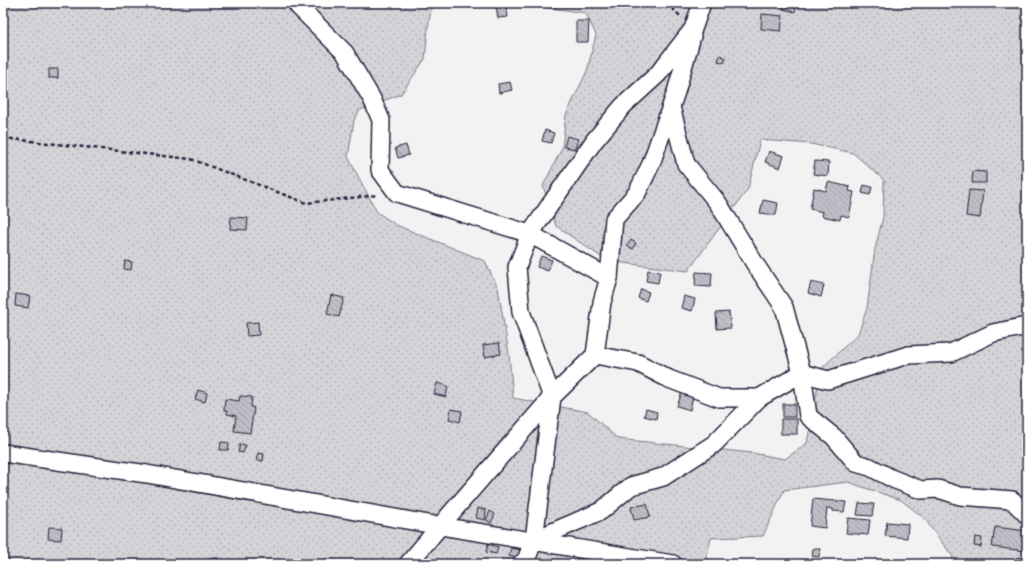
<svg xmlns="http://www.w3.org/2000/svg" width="1030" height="567" viewBox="0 0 1030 567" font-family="Pangolin,sans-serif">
	<defs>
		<pattern id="grass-dots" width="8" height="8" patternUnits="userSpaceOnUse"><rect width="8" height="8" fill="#d3d3d8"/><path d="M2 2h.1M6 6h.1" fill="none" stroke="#b5b5ba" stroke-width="1.8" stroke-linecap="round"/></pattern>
		<pattern id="building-back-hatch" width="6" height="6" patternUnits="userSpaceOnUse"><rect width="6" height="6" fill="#bebec6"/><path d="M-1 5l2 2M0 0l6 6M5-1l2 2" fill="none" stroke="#a3a3ab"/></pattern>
	</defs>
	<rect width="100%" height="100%" fill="#f2f2f3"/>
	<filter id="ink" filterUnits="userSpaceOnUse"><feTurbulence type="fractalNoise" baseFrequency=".025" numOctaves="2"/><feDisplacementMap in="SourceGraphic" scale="8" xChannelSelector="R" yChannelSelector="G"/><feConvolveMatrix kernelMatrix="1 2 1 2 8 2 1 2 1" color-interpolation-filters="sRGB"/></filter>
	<g filter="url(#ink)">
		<!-- grass -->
		<polygon fill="url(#grass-dots)" stroke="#7a7a8a" points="3,3 432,3 428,28 425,59 401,94 360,110 354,120 348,157 377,212 396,225 485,261 498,288 509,354 513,398 588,412 618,439 752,453 785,459 807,443 821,369 858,334 867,308 875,249 883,217 884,180 853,153 811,144 760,140 748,189 688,271 607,261 556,226 543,186 562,148 566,115 587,71 596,35 586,13 528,5 522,3 1023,3 1027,10 1027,564 952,564 953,557 923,517 901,500 848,482 784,490 763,536 711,538 705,564 3,564"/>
		<!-- building -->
		<g fill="url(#building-back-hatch)" stroke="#22223b">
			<polygon points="281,3 293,3 293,5 282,7"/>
			<polygon points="785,3 797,3 795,12 783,9"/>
			<polygon points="506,5 508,17 498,18 496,6"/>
			<polygon points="762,14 783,16 781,31 761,29"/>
			<polygon points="576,21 589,21 588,42 576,42"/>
			<polygon points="720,55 726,58 724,63 718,61"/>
			<rect x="49" y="69" width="9" height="9"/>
			<polygon points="510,82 512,90 499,93 498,84"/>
			<polygon points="545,130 554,133 551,143 542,141"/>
			<polygon points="567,136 578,139 575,149 564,147"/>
			<polygon points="406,145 409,155 398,158 395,148"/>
			<polygon points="769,151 784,156 780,168 765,162"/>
			<polygon points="815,161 829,162 828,176 813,174"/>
			<polygon points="973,171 986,172 986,183 972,183"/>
			<polygon points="828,182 850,187 849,191 854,192 849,217 841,215 840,220 822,216 823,212 810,209 814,188 826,191"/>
			<polygon points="864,185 872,187 870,195 862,193"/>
			<polygon points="969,190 983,191 980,218 966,216"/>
			<polygon points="763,200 778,203 776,215 760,213"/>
			<polygon points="231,217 248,218 247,230 230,229"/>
			<polygon points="631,240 636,243 633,249 627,246"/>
			<polygon points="541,256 552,260 548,271 537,267"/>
			<polygon points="125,261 132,262 131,270 124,269"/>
			<polygon points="648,270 660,272 658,283 646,281"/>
			<polygon points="696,272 712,273 711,287 695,286"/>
			<polygon points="811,282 824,285 821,297 808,293"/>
			<polygon points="641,289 649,292 646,301 638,298"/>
			<polygon points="16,294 30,296 28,308 15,306"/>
			<polygon points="331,295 344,298 339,317 327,314"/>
			<polygon points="684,296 695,299 692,311 681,308"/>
			<polygon points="729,312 731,328 717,329 716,313"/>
			<polygon points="258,322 259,335 247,336 246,323"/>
			<polygon points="499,343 501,354 485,357 483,345"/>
			<polygon points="437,383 448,386 446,397 434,394"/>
			<polygon points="198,390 207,393 205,402 195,399"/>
			<polygon points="682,392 693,396 690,410 677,406"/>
			<polygon points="240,396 252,397 251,407 254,408 250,433 234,431 236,416 227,414 227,411 224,411 225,399 239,401"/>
			<rect x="783" y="404" width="12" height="13"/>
			<polygon points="451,409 462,411 460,422 449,419"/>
			<polygon points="646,409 657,412 656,419 644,416"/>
			<rect x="781" y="419" width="16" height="15"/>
			<polygon points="221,442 229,443 228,450 220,450"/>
			<polygon points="240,444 246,445 243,453 238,452"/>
			<polygon points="258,453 264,454 263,461 256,460"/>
			<polygon points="813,499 846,502 844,512 833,511 833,509 827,508 825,528 810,526"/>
			<polygon points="859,503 874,504 872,516 857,515"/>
			<polygon points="647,504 650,517 634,520 631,507"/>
			<polygon points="478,508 486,510 485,520 476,518"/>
			<polygon points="490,511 495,514 491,523 486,520"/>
			<polygon points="848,518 870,520 868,535 846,533"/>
			<polygon points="887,522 908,524 907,538 885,536"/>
			<polygon points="49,527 62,528 61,540 48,539"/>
			<polygon points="995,527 1027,531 1026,551 992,547"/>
			<polygon points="975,537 982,538 981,547 974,546"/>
			<polygon points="488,544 498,547 496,554 486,552"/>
			<polygon points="511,548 521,550 519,558 509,556"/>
			<polygon points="813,548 820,549 819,557 812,556"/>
			<polygon points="1017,557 1027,559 1027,564 1016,564"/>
			<rect x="209" y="558" width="9" height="6"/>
			<polygon points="66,561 79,562 79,564 66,564"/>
		</g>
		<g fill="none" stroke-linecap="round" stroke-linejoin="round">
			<defs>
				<g id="minor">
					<polyline points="298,3 298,6 345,53 372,99 381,120 380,170 397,193 530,234 609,278"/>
					<polyline points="671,107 686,164 718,203 755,264 784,307 802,373 808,416 834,437 856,463 870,467 893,479 921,490 938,489 960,496 1012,500 1027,515"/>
					<polyline points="595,355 638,363 669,379 719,398 759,398"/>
					<polyline points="3,453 147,474 440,526 673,564"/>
					<polyline points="534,540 601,511 631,486 663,477 714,444 759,398 802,373 828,380 908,355 951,353 993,333 1027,326"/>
					<polyline points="408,564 440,526 552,397 521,312 517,267 530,234 594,141 623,106 658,74 693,29 702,3"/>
					<polyline points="521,564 526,560 534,540 552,397 595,355 602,302 609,278 614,219 637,193 651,164 676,92 692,36"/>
				</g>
			</defs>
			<!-- minor casing -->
			<use href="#minor" stroke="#22223b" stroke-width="20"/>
			<!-- path -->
			<g stroke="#22223b" stroke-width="2.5" stroke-dasharray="4 3" stroke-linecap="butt">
				<polyline points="667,3 680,16"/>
				<polyline points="3,138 191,159 306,203 378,195"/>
			</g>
			<!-- minor -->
			<use href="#minor" stroke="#fff" stroke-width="17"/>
		</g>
	</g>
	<!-- margin -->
	<rect width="1030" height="567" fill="none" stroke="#fff" stroke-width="16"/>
	<rect x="8" y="8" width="1014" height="551" fill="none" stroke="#22223b" stroke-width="1.5" filter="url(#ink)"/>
</svg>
